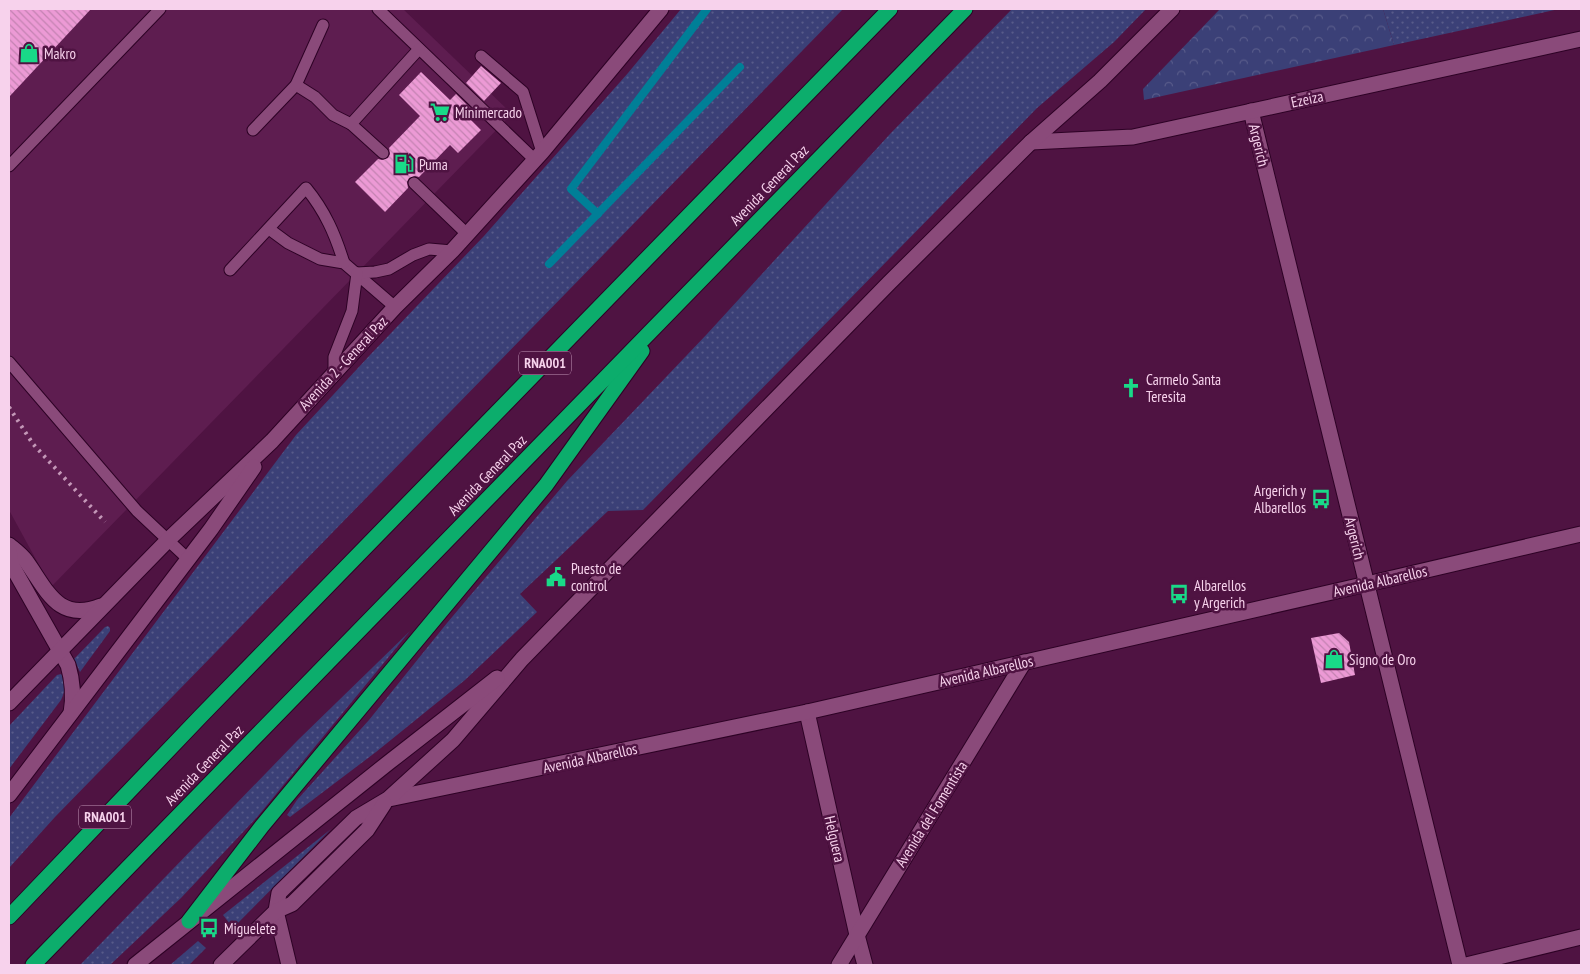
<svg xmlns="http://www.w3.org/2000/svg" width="1590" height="974" viewBox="0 0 1590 974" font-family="'PT Sans Narrow',sans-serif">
	<defs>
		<pattern id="grass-dots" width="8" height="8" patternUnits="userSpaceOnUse" patternTransform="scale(1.25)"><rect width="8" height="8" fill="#3b4077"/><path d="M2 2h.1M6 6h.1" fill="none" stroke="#585b8a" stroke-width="1.8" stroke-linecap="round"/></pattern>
		<pattern id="park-crowns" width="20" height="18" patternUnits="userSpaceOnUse" patternTransform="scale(1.25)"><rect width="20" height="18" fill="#3b4077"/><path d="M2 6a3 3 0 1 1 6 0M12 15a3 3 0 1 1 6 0" fill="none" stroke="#585b8a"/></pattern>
		<pattern id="building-back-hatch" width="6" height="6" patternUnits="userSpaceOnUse" patternTransform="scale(1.25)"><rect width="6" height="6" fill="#ec9ad5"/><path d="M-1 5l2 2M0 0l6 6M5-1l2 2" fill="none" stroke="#c483b2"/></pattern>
	</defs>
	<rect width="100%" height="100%" fill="#4f1342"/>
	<!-- built -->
	<polygon fill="#5e1d50" points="9,9 403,9 512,114 51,587 9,510"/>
	<!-- grass -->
	<g fill="url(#grass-dots)">
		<polygon points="681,9 843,9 55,817 9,868 9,818 296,435 370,355 484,236 628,73"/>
		<polygon points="1012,9 1146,9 1114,42 1037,108 643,510 608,511 520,594 537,612 465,680 376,752 290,817 287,815 297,800 369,720 447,623 567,481 707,334 890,134"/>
		<polygon points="1383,9 1559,9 1394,45"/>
		<polygon points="108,626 110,628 110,631 80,672 74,659 105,627"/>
		<polygon points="410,631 258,816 181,898 110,965 80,965 298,740"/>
		<path d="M 61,674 C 67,681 65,692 61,700 L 9,769 L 9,726 L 57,675 Z"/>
		<polygon points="331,829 233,928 223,915"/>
		<polygon points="198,941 206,948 189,965 170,965"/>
	</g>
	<!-- park -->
	<polygon fill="url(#park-crowns)" points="1220,9 1383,9 1394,45 1144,100 1143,89"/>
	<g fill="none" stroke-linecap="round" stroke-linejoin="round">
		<!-- stream -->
		<g stroke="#007f97" stroke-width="8">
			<polyline points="598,214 571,189 707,9"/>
			<polyline points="549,264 740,67"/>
		</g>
	</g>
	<!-- building -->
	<g fill="url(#building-back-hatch)">
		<polygon points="9,9 91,9 9,97"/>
		<polygon points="481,66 501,83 484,101 466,83"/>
		<polygon points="421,72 450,100 456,94 474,112 469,118 481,130 458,153 450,145 419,177 415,176 409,178 407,182 408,188 385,212 355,182 378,159 382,160 388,158 390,154 389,148 420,116 399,95"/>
		<polygon points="1339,633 1349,642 1355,675 1321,683 1311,638"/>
	</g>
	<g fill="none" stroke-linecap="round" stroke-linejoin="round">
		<defs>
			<g id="service">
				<polyline points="378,9 535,160"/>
				<polyline points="481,56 523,92 542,152"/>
				<polyline points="296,85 315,97 333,115 351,124"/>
				<polyline points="253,130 296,85 323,25"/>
				<polyline points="383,153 351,124 419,49"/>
				<polyline points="9,166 160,9"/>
				<polyline points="414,183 467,234"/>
				<polyline points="269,229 288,243 320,259 344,263 395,307"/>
				<path d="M 230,270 L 306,188 C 325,211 335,234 344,263"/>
				<polyline points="357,273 375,272 389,269 413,255 429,249 452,251"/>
				<polyline points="9,362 137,511 188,559"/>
				<polyline points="334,373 334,357 352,311 357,273"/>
			</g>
			<g id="minor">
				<polyline points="1251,111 1460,965"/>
				<polyline points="1031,142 1133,137 1581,39"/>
				<polyline points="276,911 289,965"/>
				<polyline points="857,935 865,965"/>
				<polyline points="1466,965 1581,937"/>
			</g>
			<g id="tertiary">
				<path d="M 9,545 C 15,550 22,555 26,561 C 47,590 58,623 101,606"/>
				<path d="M 9,549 L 11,564 L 68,665 C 73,682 74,696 71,713"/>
				<polyline points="9,703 168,540 272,441 395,307 452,251 542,152 661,9"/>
				<polyline points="807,712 857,935"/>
				<polyline points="9,795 211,529 254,467"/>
				<polyline points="389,799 807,712 1367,584 1581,534"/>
				<polyline points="276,911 279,893 356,818 388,799 453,740 522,659 889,283 1031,142 1100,81 1172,9"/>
				<polyline points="135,965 388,763 497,678"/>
				<polyline points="221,965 276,911 292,904 367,830 384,804"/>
				<polyline points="839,965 1024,662"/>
			</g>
			<g id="motorway">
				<polyline points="9,917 200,717 890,9"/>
				<polyline points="189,921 262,826 546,485 642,351"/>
				<polyline points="33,965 965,9"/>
			</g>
		</defs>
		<!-- service casing -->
		<use href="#service" stroke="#2d0225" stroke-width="13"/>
		<!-- minor casing -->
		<use href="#minor" stroke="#2d0225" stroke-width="17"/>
		<!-- tertiary casing -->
		<use href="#tertiary" stroke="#2d0225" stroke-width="17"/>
		<!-- motorway casing -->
		<use href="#motorway" stroke="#2d0225" stroke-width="17"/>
		<!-- service -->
		<use href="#service" stroke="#8a4a7a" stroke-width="11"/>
		<!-- minor -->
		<use href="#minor" stroke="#8a4a7a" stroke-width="15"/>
		<!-- tertiary -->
		<use href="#tertiary" stroke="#8a4a7a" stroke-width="15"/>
		<!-- motorway -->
		<use href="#motorway" stroke="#0cad6c" stroke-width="15"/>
		<!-- rail -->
		<polyline stroke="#c498b8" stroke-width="4" stroke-dasharray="2.5 5" stroke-linecap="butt" points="9,407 33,444 105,522"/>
	</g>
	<!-- icons -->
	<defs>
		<symbol id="shop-bare" viewBox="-9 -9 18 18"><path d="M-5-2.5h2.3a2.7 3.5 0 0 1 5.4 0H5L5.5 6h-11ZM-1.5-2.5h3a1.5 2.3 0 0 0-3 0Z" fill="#19d988" stroke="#4f1342" stroke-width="2.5" paint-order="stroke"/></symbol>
		<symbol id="supermarket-bare" viewBox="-9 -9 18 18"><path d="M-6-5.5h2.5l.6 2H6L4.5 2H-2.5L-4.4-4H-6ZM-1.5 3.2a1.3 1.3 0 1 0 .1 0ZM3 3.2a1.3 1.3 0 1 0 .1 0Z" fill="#19d988" stroke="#4f1342" stroke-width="2.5" paint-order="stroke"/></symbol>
		<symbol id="fuel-bare" viewBox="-9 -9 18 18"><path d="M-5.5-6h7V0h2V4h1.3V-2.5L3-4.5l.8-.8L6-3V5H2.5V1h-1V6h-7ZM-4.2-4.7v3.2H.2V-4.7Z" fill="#19d988" stroke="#4f1342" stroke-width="2.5" paint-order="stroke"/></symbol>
		<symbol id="church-bare" viewBox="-9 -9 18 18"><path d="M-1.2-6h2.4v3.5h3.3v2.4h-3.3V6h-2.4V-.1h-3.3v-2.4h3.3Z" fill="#19d988" stroke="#4f1342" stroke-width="2.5" paint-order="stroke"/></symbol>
		<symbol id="bus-bare" viewBox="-9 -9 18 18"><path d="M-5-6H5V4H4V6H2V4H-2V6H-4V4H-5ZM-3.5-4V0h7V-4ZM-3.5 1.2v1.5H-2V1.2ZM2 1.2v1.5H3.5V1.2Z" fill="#19d988" stroke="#4f1342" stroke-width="2.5" paint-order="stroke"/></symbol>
		<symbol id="civic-bare" viewBox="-9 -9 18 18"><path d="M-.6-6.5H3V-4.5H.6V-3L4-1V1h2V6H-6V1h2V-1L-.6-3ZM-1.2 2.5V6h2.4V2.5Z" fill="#19d988" stroke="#4f1342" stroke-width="2.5" paint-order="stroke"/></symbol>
	</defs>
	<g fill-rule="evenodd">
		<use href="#shop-bare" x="15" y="39" width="28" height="28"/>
		<use href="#supermarket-bare" x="426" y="98" width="28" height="28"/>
		<use href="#fuel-bare" x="390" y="150" width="28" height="28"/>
		<use href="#church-bare" x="1117" y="374" width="28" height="28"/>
		<use href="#bus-bare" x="1307" y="485" width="28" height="28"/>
		<use href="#civic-bare" x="542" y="563" width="28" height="28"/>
		<use href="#bus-bare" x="1165" y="580" width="28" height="28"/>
		<use href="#shop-bare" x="1320" y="645" width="28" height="28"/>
		<use href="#bus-bare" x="195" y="914" width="28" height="28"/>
	</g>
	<g text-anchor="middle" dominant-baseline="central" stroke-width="5" stroke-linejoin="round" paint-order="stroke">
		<!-- shield labels -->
		<g fill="#4f1342" stroke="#c599b9" stroke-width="1">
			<rect x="519" y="351.5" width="52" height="23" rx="4"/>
			<rect x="79" y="805.5" width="52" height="23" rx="4"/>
		</g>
		<g font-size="14" font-weight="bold" fill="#f7d2ec">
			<text x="545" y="363">RNA001</text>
			<text x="105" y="817">RNA001</text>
		</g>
		<!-- poi labels -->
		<g font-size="15" fill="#f7d2ec" stroke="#4f1342" text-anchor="start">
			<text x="44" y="53">Makro</text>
			<text x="455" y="112">Minimercado</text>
			<text x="419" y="164">Puma</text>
			<text x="1146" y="379">Carmelo Santa<tspan x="1146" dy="17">Teresita</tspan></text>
			<text x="1306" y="490" text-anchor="end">Argerich y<tspan x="1306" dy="17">Albarellos</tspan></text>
			<text x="571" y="568">Puesto de<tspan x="571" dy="17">control</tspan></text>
			<text x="1194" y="585">Albarellos<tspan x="1194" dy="17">y Argerich</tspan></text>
			<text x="1349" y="659">Signo de Oro</text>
			<text x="224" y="928">Miguelete</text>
		</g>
		<!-- street labels -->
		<g font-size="15" fill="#f7d2ec" stroke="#4f1342">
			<text transform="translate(1307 99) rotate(-12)">Ezeiza</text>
			<text transform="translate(1259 145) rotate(76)">Argerich</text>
			<text transform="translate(769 185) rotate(-46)">Avenida General Paz</text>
			<text transform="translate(343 363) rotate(-47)">Avenida 2 - General Paz</text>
			<text transform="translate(487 475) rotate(-46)">Avenida General Paz</text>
			<text transform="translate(1355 538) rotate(76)">Argerich</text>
			<text transform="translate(1380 581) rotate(-13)">Avenida Albarellos</text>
			<text transform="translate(986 671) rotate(-13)">Avenida Albarellos</text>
			<text transform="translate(590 758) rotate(-12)">Avenida Albarellos</text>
			<text transform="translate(204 765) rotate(-46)">Avenida General Paz</text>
			<text transform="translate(931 814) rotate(-58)">Avenida del Fomentista</text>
			<text transform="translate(835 839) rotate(77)">Helguera</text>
		</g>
	</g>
	<!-- border -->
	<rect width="1590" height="974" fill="none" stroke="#f7d2ec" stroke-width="20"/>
</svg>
